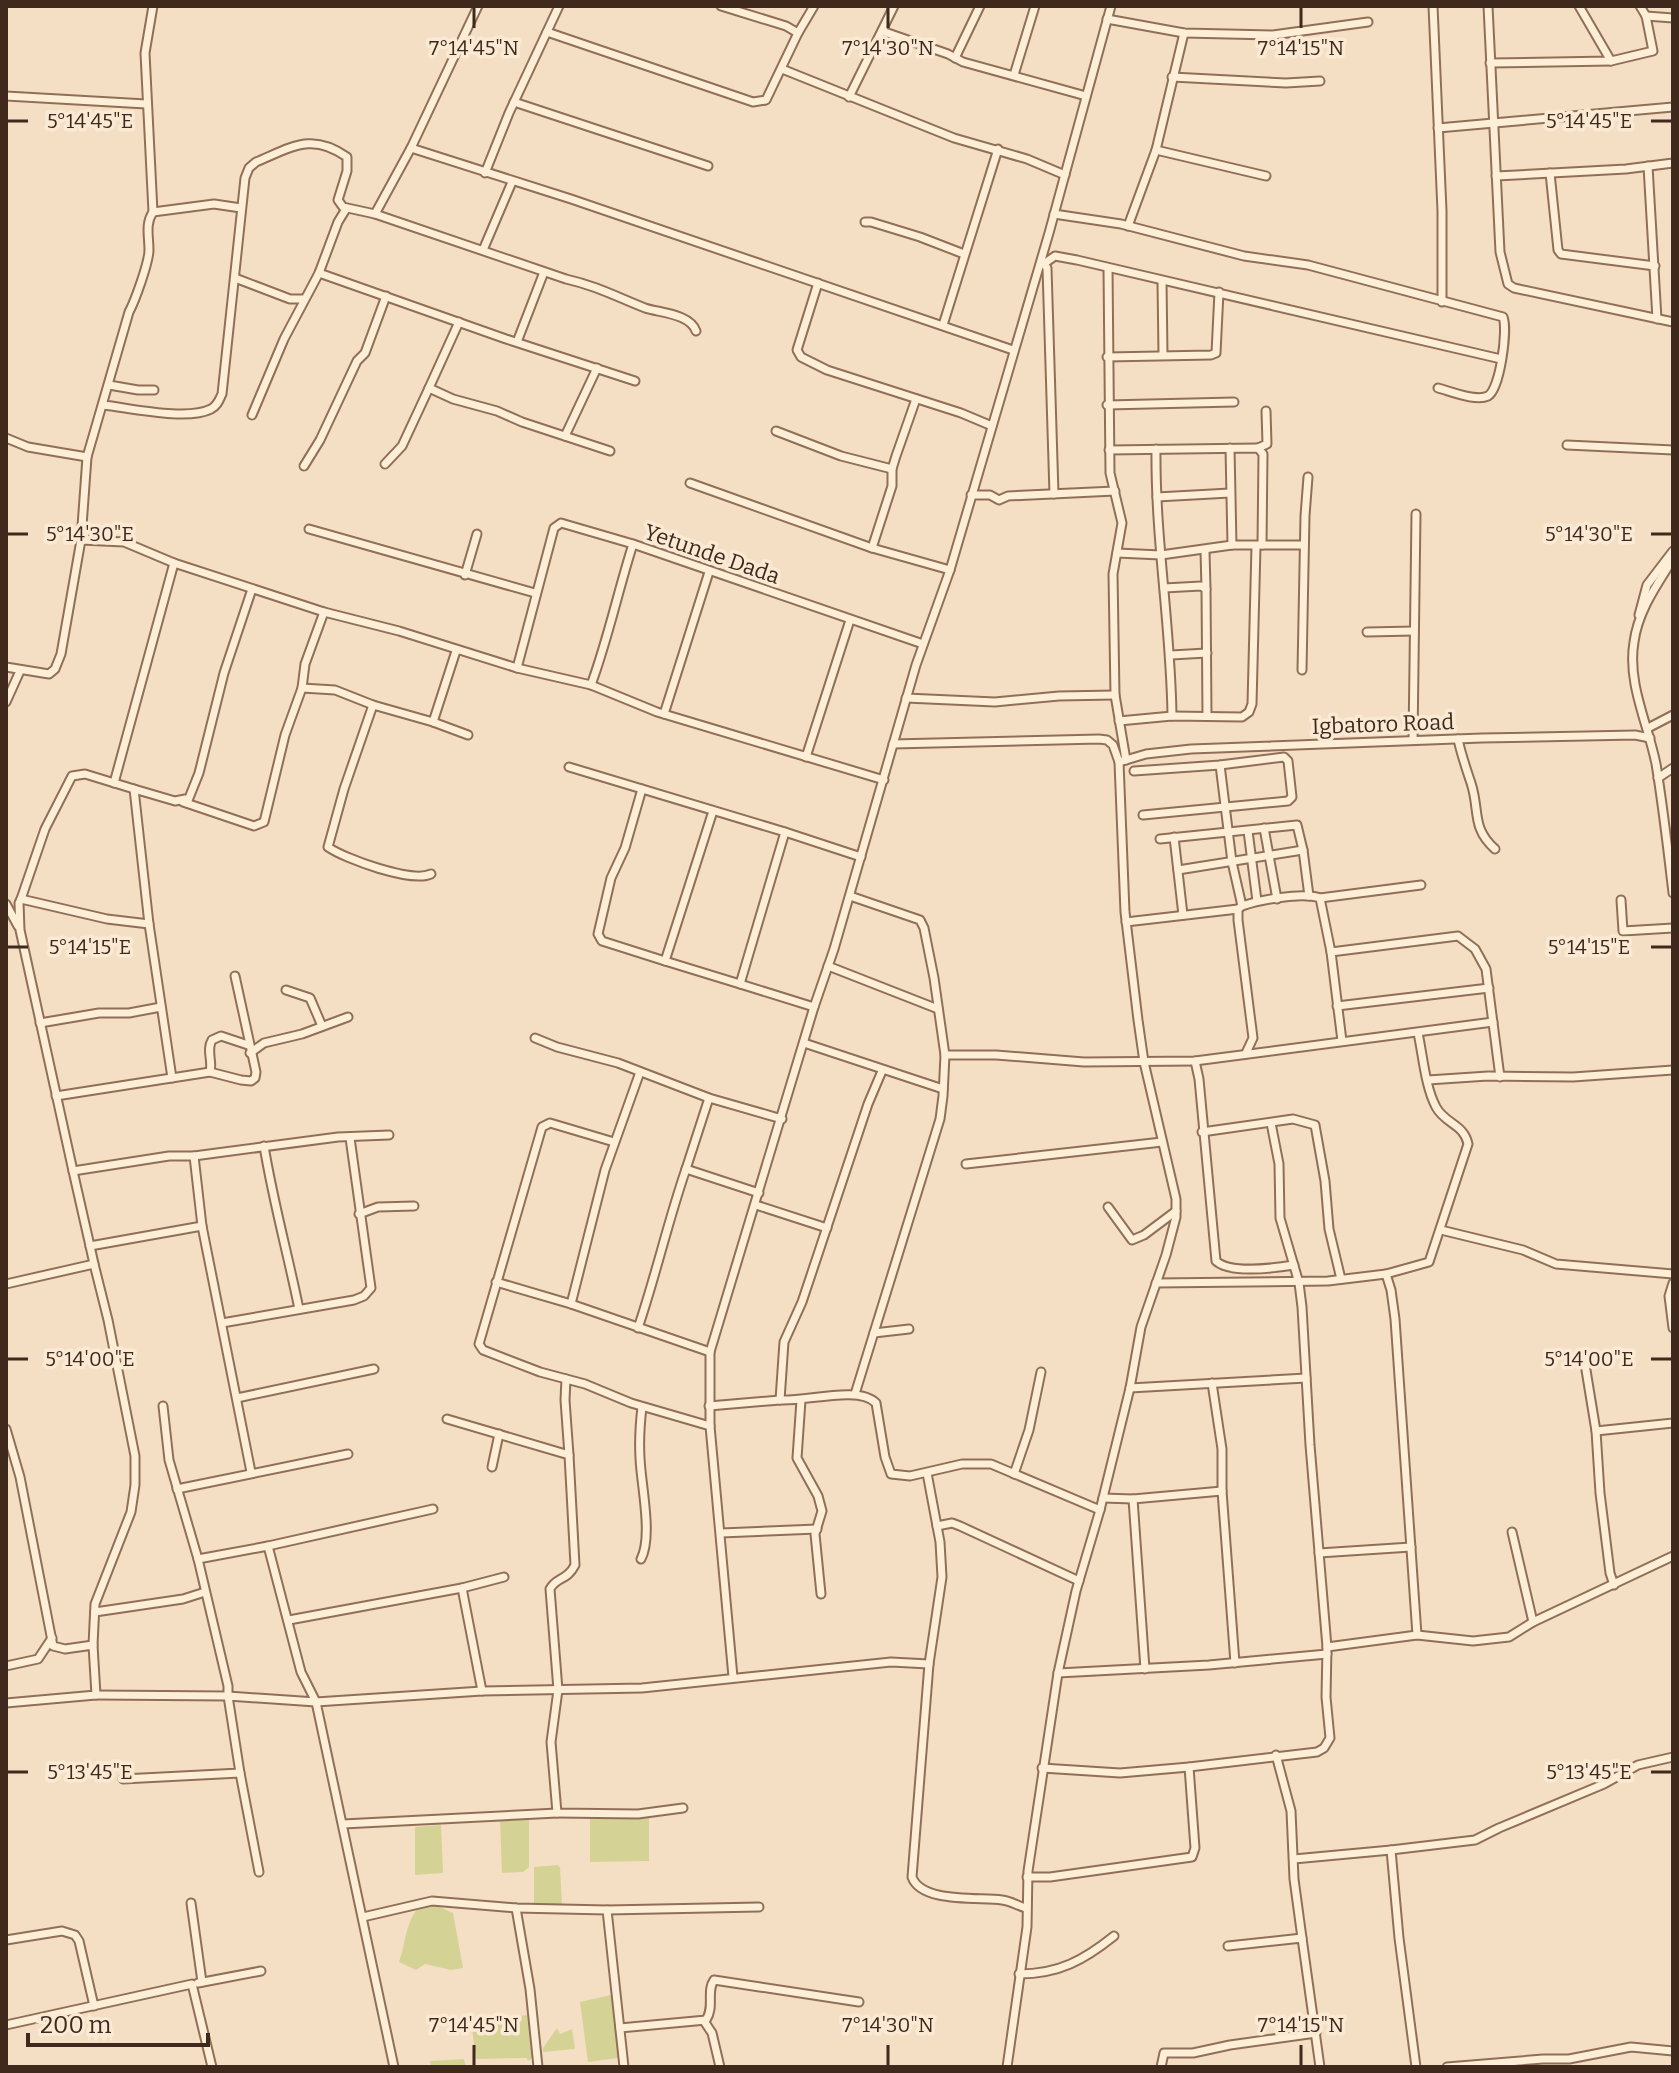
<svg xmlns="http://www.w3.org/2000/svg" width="1679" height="2073" viewBox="0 0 1679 2073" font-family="Bitter,serif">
	<rect width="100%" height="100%" fill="#f4dfc4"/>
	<!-- green -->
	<g fill="#d4d395">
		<polygon points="649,1815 649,1861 590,1862 590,1819"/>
		<polygon points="529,1817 529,1867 523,1872 502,1873 500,1819"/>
		<polygon points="441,1825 443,1873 415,1875 415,1827"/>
		<polygon points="557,1865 560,1867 562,1905 534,1905 534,1867"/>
		<path d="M 426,1901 L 453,1913 L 463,1968 L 451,1970 L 425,1964 L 416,1970 L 399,1962 C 407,1940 405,1916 426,1901 Z"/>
		<polygon points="611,1995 618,2058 588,2062 580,2002"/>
		<polygon points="527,2015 532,2058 528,2061 527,2058 476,2059 471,2021"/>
		<polygon points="557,2028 560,2034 572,2029 575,2049 543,2052 543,2048"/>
		<polygon points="464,2059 466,2067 431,2067 430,2061"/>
	</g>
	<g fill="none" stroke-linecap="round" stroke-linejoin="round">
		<defs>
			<g id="street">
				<polyline points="721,6 786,26 798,33"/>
				<polyline points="1433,6 1442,211 1442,302"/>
				<polyline points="1488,6 1500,252 1508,284 1514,288 1673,322"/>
				<polyline points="1579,6 1611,61"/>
				<polyline points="1646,16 1673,18"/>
				<polyline points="1107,19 1184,33 1273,35 1368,22"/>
				<polyline points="882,31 948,54 963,62 1086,96"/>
				<polyline points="547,32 753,102 766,100 798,33 814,6"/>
				<polyline points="955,58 980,6"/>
				<polyline points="1490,63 1611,61 1653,51 1646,16 1640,6"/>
				<polyline points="782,69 954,138 1027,159 1065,175"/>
				<polyline points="1014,75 1035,6"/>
				<polyline points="1172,77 1286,83 1320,81"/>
				<polyline points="6,96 146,104"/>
				<polyline points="849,97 894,6"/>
				<polyline points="514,102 708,166"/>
				<polyline points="1438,128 1673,107"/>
				<polyline points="411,148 571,199 1013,350"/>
				<polyline points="1156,150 1184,33"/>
				<polyline points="1648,166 1657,319"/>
				<polyline points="485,173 509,113 559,6"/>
				<polyline points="1550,173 1558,250 1561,254 1655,266"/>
				<polyline points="1496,176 1626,169 1673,163"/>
				<polyline points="153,212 214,204 241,208"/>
				<polyline points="375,214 411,148 478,6"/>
				<path d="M 1054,214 L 1121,224 L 1244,256 L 1308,265 L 1503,317 C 1508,330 1500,389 1488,396 C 1476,402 1450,391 1438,388"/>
				<polyline points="865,222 871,222 920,237 964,254"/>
				<polyline points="1128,226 1156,150 1266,176"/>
				<polyline points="483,250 512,182"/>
				<polyline points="1043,262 1047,268 1054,494"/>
				<polyline points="1045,263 1055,256 1077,260 1501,359"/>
				<polyline points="1108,268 1110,473 1122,523 1113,574 1115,695 1126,760"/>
				<polyline points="319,273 506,339 635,381"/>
				<polyline points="235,278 290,299 304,299"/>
				<polyline points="1162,281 1163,355"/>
				<polyline points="818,283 797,350 801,357 827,370 961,413 992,426"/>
				<polyline points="459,322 429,388 453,399 497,411 522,422 610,451"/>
				<polyline points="943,325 998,149"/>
				<polyline points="517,342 544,272"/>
				<polyline points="1107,357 1211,355 1216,353 1219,292"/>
				<polyline points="109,385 138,390 154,390"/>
				<path d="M 103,405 C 131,408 187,421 211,409 C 218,405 219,400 222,394 L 245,178 L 249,168 L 256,162 C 292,147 312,132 347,157 L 347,171 L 338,200 L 343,207 L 375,214 L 566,279 C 597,286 617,297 645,308 C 661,313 690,314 696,331"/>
				<polyline points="1107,405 1234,402"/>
				<polyline points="252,415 284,339 319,273 338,222 346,209"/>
				<polyline points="776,431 841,456 892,469"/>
				<polyline points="565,436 597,368"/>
				<polyline points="6,438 28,447 87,457"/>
				<polyline points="1567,445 1673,450"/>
				<polyline points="1230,448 1232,545 1304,545"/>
				<polyline points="1258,448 1267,444 1266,411"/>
				<path d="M 1156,449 C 1155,539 1171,627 1172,716"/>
				<polyline points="1109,450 1258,448 1263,454 1262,545"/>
				<polyline points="385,464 402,446 429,388"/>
				<polyline points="304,466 320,440 357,361 365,353 386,296"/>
				<polyline points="690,483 872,548 950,570"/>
				<polyline points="971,495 990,495 999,500 1008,496 1115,491"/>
				<polyline points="1157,497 1230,493"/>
				<polyline points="309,529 535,593"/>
				<polyline points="81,540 124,542 174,563 324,612 399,631 517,668 591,685 657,712 884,780"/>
				<polyline points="872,548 892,486 892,469 896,456 916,399"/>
				<polyline points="1205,551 1206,589"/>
				<polyline points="1117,553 1161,555 1232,545"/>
				<path d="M 1673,559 C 1657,585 1638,611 1634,642 C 1627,683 1648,724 1656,764 C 1663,806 1668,850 1673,893"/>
				<polyline points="465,575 477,534"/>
				<polyline points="1164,588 1201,586 1206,589 1207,716"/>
				<polyline points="252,589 224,673 199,773 187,803 185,799 175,801 134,789 149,924 107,919 21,899 19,903 20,930 73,1171 169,1156 194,1156 338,1137 389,1135"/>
				<polyline points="1639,615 1647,585 1673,551"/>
				<polyline points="1367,632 1414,631"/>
				<polyline points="1171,655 1207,653"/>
				<path d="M 6,667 L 49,674 L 55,669 L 61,654 L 81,540 L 87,457 L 129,312 C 135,301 149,262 149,250 C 149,236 145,224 153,212 L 145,53 L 153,6"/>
				<polyline points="517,668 554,528 561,523 633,544 923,644"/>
				<polyline points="1302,670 1305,516 1308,477"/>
				<path d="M 591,685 C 608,639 618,591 633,544"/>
				<polyline points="302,688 335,690 373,705 433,722 456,651"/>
				<polyline points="906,698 995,702 1059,696 1115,695"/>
				<polyline points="6,702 20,671"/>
				<path d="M 373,705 L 344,789 L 328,847 C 345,859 412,883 431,874"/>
				<polyline points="664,714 709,572"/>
				<polyline points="1119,721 1172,716 1242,717 1249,712 1252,704 1256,546"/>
				<polyline points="433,722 468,735"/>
				<polyline points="1648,728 1673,715"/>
				<path d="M 1458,739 C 1461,754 1466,768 1471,783 C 1480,810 1471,828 1495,849"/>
				<polyline points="1413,740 1416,514"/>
				<polyline points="893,744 1099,739 1107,740 1113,745 1119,762 1125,912 1138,1020 1144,1062 1176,1199 1176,1217 1166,1255 1141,1327 1130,1388 1100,1510 1076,1591 1058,1673 1028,1871 1027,1927 1007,2067"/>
				<polyline points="806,757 850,620"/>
				<polyline points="1119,762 1146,754 1191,749 1482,738 1635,735 1650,738"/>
				<polyline points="1220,765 1232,862 1242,906 1238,909 1238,920 1253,1038 1246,1053"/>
				<polyline points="569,767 785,832"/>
				<polyline points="1134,771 1220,765 1284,757 1288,761 1292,797 1288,801 1143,815"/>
				<polyline points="1658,778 1673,768"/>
				<polyline points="114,783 174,563"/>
				<polyline points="642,789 625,848 611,878 598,934 602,941 665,961"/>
				<polyline points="183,802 254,826 264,822 285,735 302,688 305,664 324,612"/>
				<polyline points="713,811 665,961 740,984"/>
				<polyline points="1264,828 1277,899"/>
				<polyline points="1248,831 1257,901"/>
				<polyline points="1174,837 1183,915"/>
				<polyline points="1160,839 1297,825 1303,850 1309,896"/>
				<polyline points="1178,870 1303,850"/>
				<polyline points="850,896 920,920 924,928 934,978 945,1055 943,1096 940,1119 855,1394"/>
				<polyline points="1320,898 1421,885"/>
				<polyline points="21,899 45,829 72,776 85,774 134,789"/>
				<polyline points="1621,900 1623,931 1673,928"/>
				<polyline points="6,904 18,926"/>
				<path d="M 1242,906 C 1260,900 1301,892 1320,898 L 1331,952 L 1342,1041"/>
				<polyline points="1126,922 1238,909"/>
				<polyline points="149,924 172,1078"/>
				<polyline points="1331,952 1458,936 1475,949 1486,969 1500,1077"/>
				<polyline points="828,966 938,1009"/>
				<polyline points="286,990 310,998 322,1026"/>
				<polyline points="1337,1006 1489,988"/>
				<polyline points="814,1007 740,984 785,832 861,857"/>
				<polyline points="40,1023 99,1013 129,1013 161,1007"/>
				<polyline points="535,1038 557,1047 618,1063 709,1098"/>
				<polyline points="804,1043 943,1089"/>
				<polyline points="250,1053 264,1043 302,1034 348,1017"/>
				<polyline points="945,1055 996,1055 1084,1062 1195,1061 1493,1022"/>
				<path d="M 1195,1061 L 1199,1079 L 1216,1261 C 1230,1274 1275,1268 1294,1265"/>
				<path d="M 882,1071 L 868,1104 L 802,1302 L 784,1342 L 780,1400 C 805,1402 859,1385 876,1403 L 885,1457 L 891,1474 L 910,1476 L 962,1464 L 991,1464 L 1100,1510"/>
				<path d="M 210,1072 C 213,1061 206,1050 212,1040 L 221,1036 L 248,1045"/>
				<polyline points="1428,1080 1488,1076 1573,1077 1673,1070"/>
				<polyline points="56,1096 210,1072 241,1080 251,1081 255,1078 256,1072 235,976"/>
				<polyline points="1202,1132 1293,1119 1315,1125 1325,1181 1329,1229 1341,1279"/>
				<polyline points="614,1142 550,1123 542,1127 479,1344 483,1350 540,1372 585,1384 631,1403 710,1426"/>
				<path d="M 264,1146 C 273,1201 288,1255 299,1309"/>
				<polyline points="966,1164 1162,1142"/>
				<polyline points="686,1169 709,1098 782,1119"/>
				<polyline points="73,1171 90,1246 202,1226 194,1156"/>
				<polyline points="756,1205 827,1228"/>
				<polyline points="1108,1207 1132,1240 1144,1235 1176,1211"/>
				<polyline points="359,1214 378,1207 414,1206"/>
				<polyline points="202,1226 251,1472"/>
				<polyline points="1441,1230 1523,1250 1556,1264 1673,1274"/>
				<polyline points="496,1282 571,1304 710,1352"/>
				<path d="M 1156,1283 L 1328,1281 L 1386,1274 L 1429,1262 L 1468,1144 C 1464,1124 1445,1124 1436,1107 C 1425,1086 1423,1056 1418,1033"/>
				<polyline points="1673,1283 1669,1296 1673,1328"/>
				<polyline points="6,1284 94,1264 90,1246"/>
				<polyline points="571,1304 605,1170 640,1072"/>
				<polyline points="222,1323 354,1300 364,1296 371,1288 350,1138"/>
				<path d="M 638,1328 C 656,1275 668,1221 686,1169 L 759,1193"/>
				<polyline points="874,1333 909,1329"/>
				<polyline points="1585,1364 1596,1431 1600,1493 1610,1573 1614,1585"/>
				<polyline points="566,1379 565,1400 569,1455"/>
				<polyline points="1212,1383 1222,1449 1222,1491 1235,1663"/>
				<polyline points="1130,1388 1306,1378"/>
				<polyline points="237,1398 374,1369"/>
				<polyline points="801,1400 797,1458 818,1496 822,1511 815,1534 821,1594"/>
				<polyline points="709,1406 780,1400"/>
				<path d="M 447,1419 L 569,1455 L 575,1565 C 567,1581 556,1577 550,1589 L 558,1690 L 551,1742 L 557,1813 L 638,1814 L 683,1808"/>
				<polyline points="6,1429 20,1477 53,1646 65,1649 93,1645 96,1695 6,1703"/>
				<polyline points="1596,1431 1673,1423"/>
				<polyline points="492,1467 499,1434"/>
				<path d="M 927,1473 L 940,1542 L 942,1577 L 929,1664 L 912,1877 C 921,1903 978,1897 1002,1900 C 1011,1901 1018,1906 1026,1908"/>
				<polyline points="1014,1474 1029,1430 1041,1372"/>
				<polyline points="177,1489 348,1454"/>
				<polyline points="1103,1498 1133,1499 1222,1491"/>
				<polyline points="1133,1499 1145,1669"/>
				<polyline points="937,1526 952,1523 960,1526 1079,1581"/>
				<polyline points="1512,1532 1533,1622"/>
				<polyline points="721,1533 817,1529"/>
				<polyline points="268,1546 433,1509"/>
				<polyline points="1319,1553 1411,1547"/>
				<path d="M 641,1559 C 653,1536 641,1485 640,1458 C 639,1441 640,1424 642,1407"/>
				<polyline points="462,1588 482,1691"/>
				<polyline points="95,1612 183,1599 205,1592"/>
				<polyline points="289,1620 462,1588 504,1577"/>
				<polyline points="1417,1635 1473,1641 1509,1637 1533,1622 1673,1556"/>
				<polyline points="93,1645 95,1604 131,1512 135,1485 135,1456 108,1320 94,1264"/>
				<polyline points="1327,1647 1417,1635 1395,1319 1391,1290 1386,1274"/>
				<polyline points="6,1666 38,1659 52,1638"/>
				<polyline points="1058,1673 1209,1665 1327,1654"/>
				<polyline points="733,1677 710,1426 710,1352 814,1007 834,949 916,665 950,570 1049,233 1111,6"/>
				<polyline points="96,1695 228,1696 228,1686 198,1559 169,1460 163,1406"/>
				<polyline points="1276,1755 1291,1811 1294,1879 1302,1938"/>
				<polyline points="1042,1768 1120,1773 1189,1767 1317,1752 1324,1748 1330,1738 1326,1697 1327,1647 1310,1445 1302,1307 1299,1283 1280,1218 1279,1164 1271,1123"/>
				<polyline points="240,1773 259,1872"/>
				<polyline points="123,1779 240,1773 228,1696 316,1702 301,1672 268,1546 198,1559"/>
				<polyline points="343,1824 557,1813"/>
				<polyline points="1294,1859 1391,1850"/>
				<polyline points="1027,1877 1050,1877 1192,1857 1195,1848 1189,1767"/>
				<polyline points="191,1903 202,1982"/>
				<polyline points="516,1908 530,1989 538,2067"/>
				<polyline points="607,1910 759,1907"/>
				<polyline points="363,1917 432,1901 516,1908 607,1910 624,2067"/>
				<polyline points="6,1940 62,1931 75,1935 79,1941 94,2006"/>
				<polyline points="1228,1946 1302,1938 1320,2067"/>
				<path d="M 1019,1974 C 1059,1974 1084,1960 1114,1936"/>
				<polyline points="198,1983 261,1971"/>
				<polyline points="704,2021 712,2033 720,2067"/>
				<polyline points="6,2025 192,1984 212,2067"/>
				<path d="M 620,2028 L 706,2020 C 715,2007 706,1991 714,1980 L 859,2002"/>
				<polyline points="394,2067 316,1702 482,1691 642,1688 891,1662 929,1664"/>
				<polyline points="1161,2067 1164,2053 1193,2053 1230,2045 1316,2033"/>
				<polyline points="1416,2067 1399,1938 1391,1850 1475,1840 1499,1828 1604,1784 1638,1765 1673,1757"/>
				<polyline points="1447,2067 1543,2059 1569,2059 1631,2047 1673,2051"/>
			</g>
		</defs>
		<!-- street casing -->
		<use href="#street" stroke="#916f57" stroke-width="11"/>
		<!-- street -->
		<use href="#street" stroke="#fdeed8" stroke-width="7"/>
	</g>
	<!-- ticks -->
	<path fill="none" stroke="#3f291d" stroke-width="3" d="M 474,8 L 474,28M 888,8 L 888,28M 1301,8 L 1301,28M 8,121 L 28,121M 1651,121 L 1671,121M 8,534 L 28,534M 1651,534 L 1671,534M 8,947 L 28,947M 1651,947 L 1671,947M 8,1359 L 28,1359M 1651,1359 L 1671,1359M 8,1772 L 28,1772M 1651,1772 L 1671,1772M 474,2045 L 474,2065M 888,2045 L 888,2065M 1301,2045 L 1301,2065"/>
	<g text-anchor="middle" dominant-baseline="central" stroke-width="7" stroke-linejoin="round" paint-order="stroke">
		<!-- street labels -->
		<g font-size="22" fill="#3f291d" stroke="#faead4">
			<text transform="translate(712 554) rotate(19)">Yetunde Dada</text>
			<text transform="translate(1383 724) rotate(-2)">Igbatoro Road</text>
		</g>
	</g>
	<g font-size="20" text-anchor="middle" fill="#3f291d" stroke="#faead4" stroke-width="7" stroke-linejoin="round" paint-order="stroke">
		<text x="474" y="55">7°14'45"N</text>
		<text x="888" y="55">7°14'30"N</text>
		<text x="1301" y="55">7°14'15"N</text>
		<text x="1589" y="128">5°14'45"E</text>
		<text x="90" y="128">5°14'45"E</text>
		<text x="1589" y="541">5°14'30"E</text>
		<text x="90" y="541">5°14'30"E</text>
		<text x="1589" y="954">5°14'15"E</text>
		<text x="90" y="954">5°14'15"E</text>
		<text x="1589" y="1366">5°14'00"E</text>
		<text x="90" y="1366">5°14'00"E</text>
		<text x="1589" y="1779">5°13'45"E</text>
		<text x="90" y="1779">5°13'45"E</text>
		<text x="474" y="2032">7°14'45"N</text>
		<text x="888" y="2032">7°14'30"N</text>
		<text x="1301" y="2032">7°14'15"N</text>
	</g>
	<!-- border -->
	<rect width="1679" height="2073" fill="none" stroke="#3f291d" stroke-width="16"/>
	<!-- scale -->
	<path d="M28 2033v12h180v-12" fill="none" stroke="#3f291d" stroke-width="4"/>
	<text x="40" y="2033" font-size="24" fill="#3f291d" stroke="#faead4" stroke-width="6" paint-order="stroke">200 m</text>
</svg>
